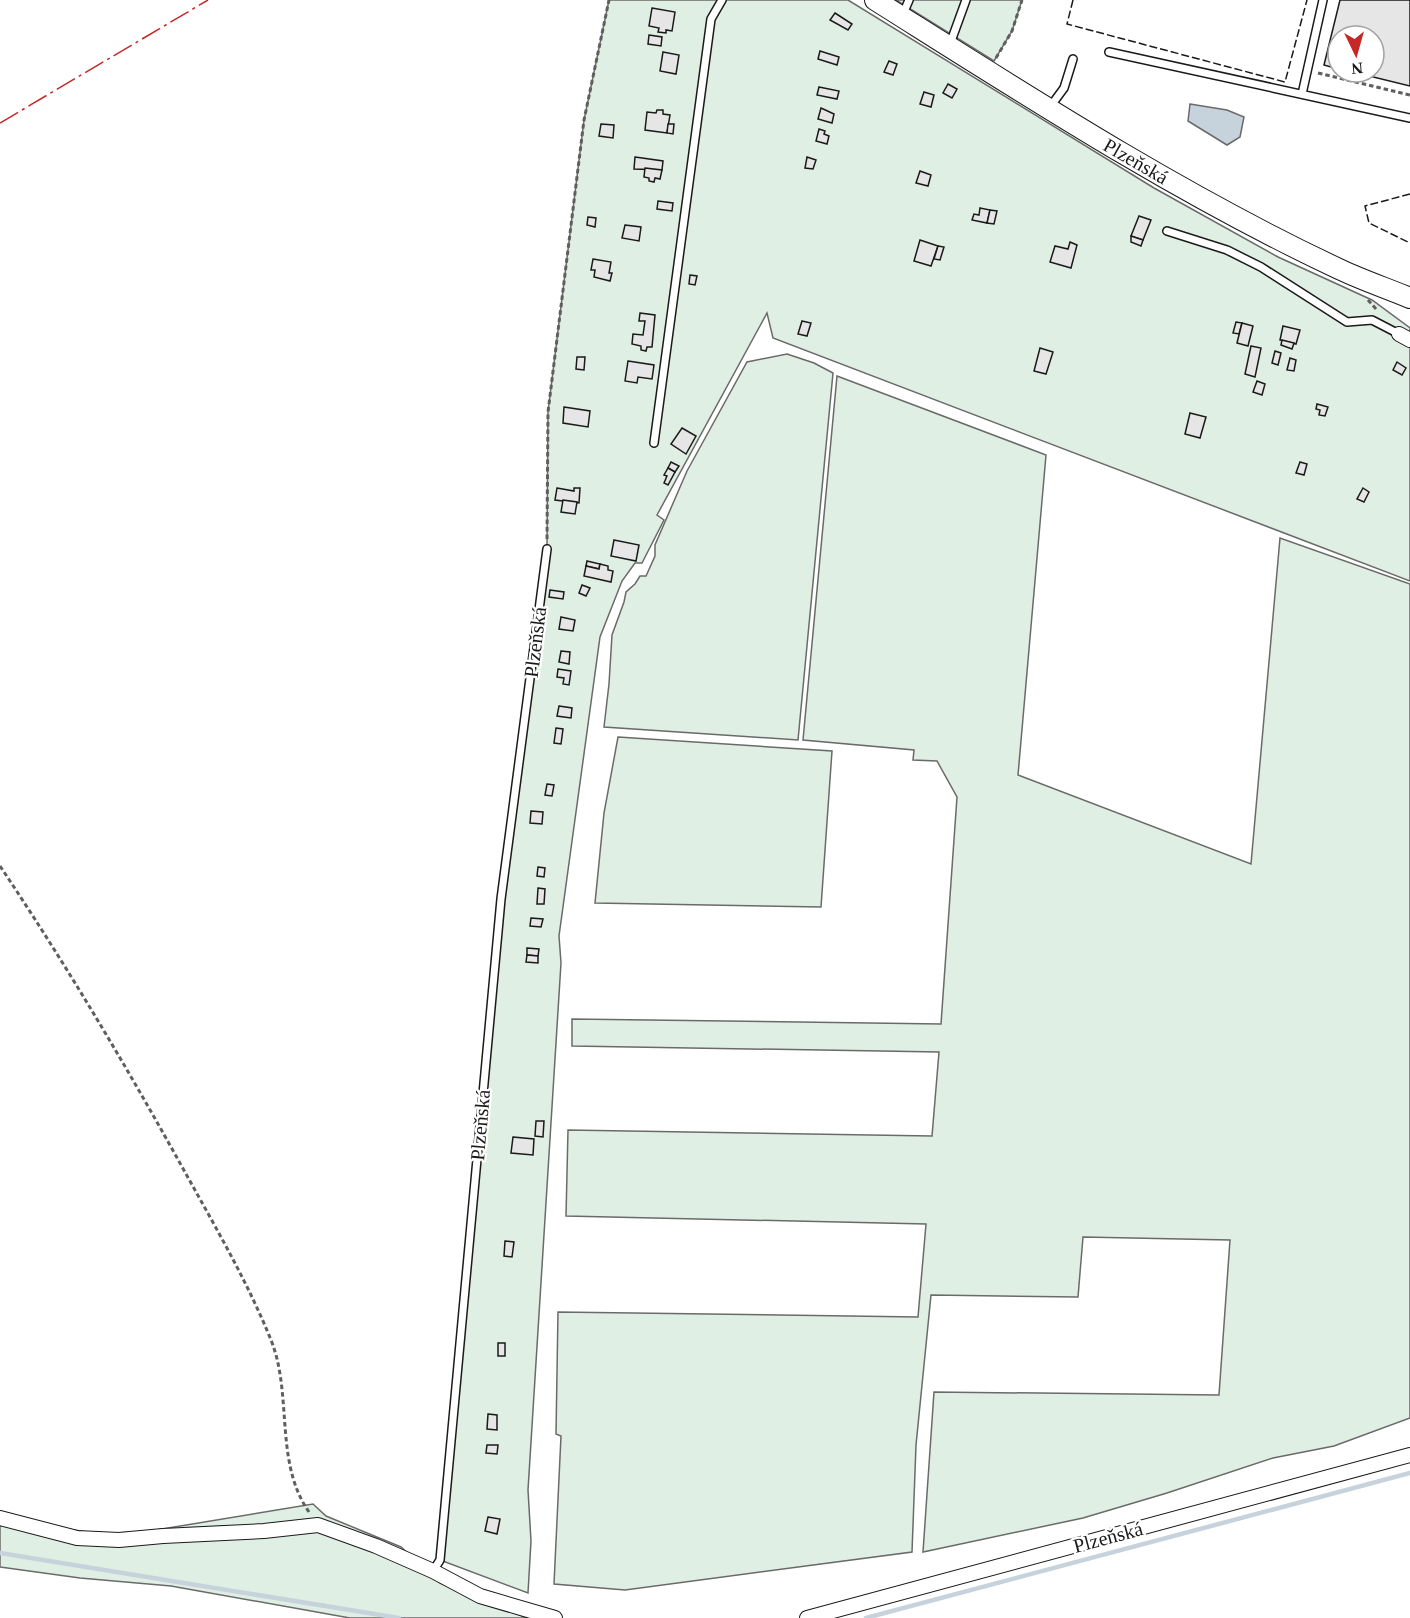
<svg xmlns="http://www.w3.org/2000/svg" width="1410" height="1618" viewBox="0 0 1410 1618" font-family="'Times New Roman',serif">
	<rect width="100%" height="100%" fill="#fff"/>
	<!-- green -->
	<g fill="#e0efe3" stroke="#6a6a6a" stroke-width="1.5">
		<polygon points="609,0 848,0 1154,188 1278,257 1372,300 1410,328 1410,581 773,338 767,313 657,515 664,520 642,563 635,563 622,581 600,637 559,936 561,963 528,1490 531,1541 528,1593 440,1560 501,899 547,549 548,412 584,120"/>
		<polygon points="896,0 1022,0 1012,31 994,61"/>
		<polygon points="787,354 814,363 833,373 798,740 604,727 609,684 612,635 624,602 626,592 635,584 640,576 646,576 655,556 655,545 687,471 747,362"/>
		<polygon points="837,376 1046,455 1018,775 1251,864 1280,538 1410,584 1410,1418 1334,1446 1273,1458 1167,1493 1083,1518 923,1552 934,1392 1219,1395 1230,1240 1083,1237 1078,1297 931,1295 916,1445 912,1552 625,1590 554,1584 561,1436 556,1434 558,1312 918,1317 926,1224 566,1216 568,1130 932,1136 939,1052 572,1046 572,1019 941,1024 957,797 937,761 913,760 914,750 803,740"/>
		<polygon points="618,737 832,751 821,907 595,903 604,813"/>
		<polygon points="313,1504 326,1516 401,1547 440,1583 527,1618 350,1618 171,1586 80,1578 0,1567 0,1511 61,1528 100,1534 150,1531"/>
	</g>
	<!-- water -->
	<polygon fill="#c6d2dc" stroke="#6a6a6a" stroke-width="1.5" points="1190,104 1227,110 1244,117 1240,137 1227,145 1188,121"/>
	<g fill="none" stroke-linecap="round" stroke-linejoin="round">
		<!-- stream -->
		<g stroke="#c6d2dc" stroke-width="4.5">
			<polyline points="0,1553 399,1618"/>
			<polyline points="866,1618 1410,1473"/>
		</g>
	</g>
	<!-- building -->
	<g fill="#e6e6e6" stroke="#1a1a1a" stroke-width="1.5">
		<polygon points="1340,0 1410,0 1410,86 1353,72 1374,72 1374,36 1338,36 1338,69 1324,65"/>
		<polygon points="652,8 675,12 672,31 666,30 666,33 658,32 659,28 649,26"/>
		<polygon points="835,13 852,24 848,30 830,20"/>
		<polygon points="649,35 662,37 661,46 648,44"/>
		<polygon points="820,51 839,57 837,65 818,59"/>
		<polygon points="663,52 679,55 676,74 660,71"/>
		<polygon points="889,61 897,64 893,75 884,72"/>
		<polygon points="948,84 957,89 952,98 943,93"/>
		<polygon points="819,87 839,91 837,99 817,95"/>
		<polygon points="924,92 934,95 931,107 920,104"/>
		<polygon points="821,108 834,114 832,123 818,119"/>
		<polygon points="657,110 663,110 663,114 670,115 667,133 645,130 647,112 656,113"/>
		<polygon points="601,124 614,125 613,138 599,136"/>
		<polygon points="668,124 674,124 673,134 667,133"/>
		<polygon points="819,129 825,131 824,134 829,136 827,144 816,141"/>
		<polygon points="635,157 663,161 662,170 634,169"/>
		<polygon points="807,157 816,160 813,169 805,168"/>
		<polygon points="645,168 662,170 660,179 655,178 654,182 649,181 649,178 644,177"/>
		<polygon points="920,171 931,175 928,186 916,183"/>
		<polygon points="658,201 673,203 672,211 657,209"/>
		<polygon points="980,208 990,210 987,223 972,220 974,214 979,215"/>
		<polygon points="990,210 997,211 994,224 987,223"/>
		<polygon points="1139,216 1151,220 1143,240 1131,236"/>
		<polygon points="588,217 596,218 595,227 587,225"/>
		<polygon points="625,225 641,227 639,241 622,238"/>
		<polygon points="1131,236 1143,240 1141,246 1131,242"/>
		<polygon points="920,240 938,246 931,266 914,261"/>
		<polygon points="1070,242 1077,245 1071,268 1050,262 1055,246 1068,249"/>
		<polygon points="938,246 944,247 940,260 934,259"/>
		<polygon points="593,259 611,262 609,273 612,273 610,281 594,277 595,270 591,270"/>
		<polygon points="690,275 697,276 695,285 689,284"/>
		<polygon points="640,313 655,315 652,347 647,347 646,351 641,350 641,346 632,344 633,334 643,335 645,321 639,321"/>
		<polygon points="802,321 811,323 807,336 798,334"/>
		<polygon points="1236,322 1242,323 1239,334 1233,333"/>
		<polygon points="1242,323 1253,326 1248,346 1237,343"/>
		<polygon points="1283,326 1300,330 1296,344 1280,340"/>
		<polygon points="1282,340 1294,343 1292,349 1281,345"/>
		<polygon points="1251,346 1261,348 1255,377 1245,374"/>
		<polygon points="1040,348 1053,352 1046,374 1034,371"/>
		<polygon points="1275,351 1281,353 1278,365 1272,363"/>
		<polygon points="577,357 585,357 584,370 576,369"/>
		<polygon points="1290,358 1296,360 1294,371 1287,370"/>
		<polygon points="628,361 654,365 652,379 638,377 637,383 625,381"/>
		<polygon points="1397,362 1406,368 1402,375 1393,370"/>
		<polygon points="1257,381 1265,384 1262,395 1253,392"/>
		<polygon points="1317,404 1328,407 1325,416 1319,415 1320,410 1316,409"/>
		<polygon points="564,407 590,411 588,427 563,423"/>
		<polygon points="1190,413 1206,417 1200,438 1185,434"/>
		<polygon points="682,428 696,436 686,454 671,444"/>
		<polygon points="671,462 679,466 675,472 668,468"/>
		<polygon points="1300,462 1307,464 1304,475 1296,473"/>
		<polygon points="668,468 675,472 668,485 664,483 667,476 664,475"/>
		<polygon points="557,488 574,491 574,488 580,488 579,503 555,500"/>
		<polygon points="1363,488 1369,492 1364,502 1357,499"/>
		<polygon points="563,500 577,502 575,514 561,512"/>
		<polygon points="614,540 639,545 636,561 611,556"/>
		<polygon points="587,561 600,564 599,569 586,566"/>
		<polygon points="600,564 608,566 608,570 613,571 611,582 584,576 586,566 599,569"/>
		<polygon points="582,585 590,588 586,596 579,593"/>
		<polygon points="550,590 564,592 563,599 549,597"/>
		<polygon points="561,617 575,620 573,631 559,629"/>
		<polygon points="561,651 570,652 569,664 559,662"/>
		<polygon points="558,669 571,671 569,685 563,684 564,678 557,677"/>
		<polygon points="559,706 572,708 571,718 557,716"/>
		<polygon points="556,728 563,729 561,744 554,743"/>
		<polygon points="547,784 554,785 552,796 545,795"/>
		<polygon points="531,811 543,812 542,824 530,823"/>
		<polygon points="538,867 545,868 544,877 537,876"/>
		<polygon points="538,888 545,889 544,904 537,904"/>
		<polygon points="531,918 543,919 541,927 530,926"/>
		<polygon points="527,948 539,949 538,956 527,955"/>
		<polygon points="527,955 538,956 538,963 526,962"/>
		<polygon points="536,1121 544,1121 543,1137 535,1136"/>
		<polygon points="513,1137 534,1139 533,1155 511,1153"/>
		<polygon points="505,1241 514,1242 512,1257 504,1256"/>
		<rect x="498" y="1343" width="7" height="13"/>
		<polygon points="488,1414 497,1415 497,1430 487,1429"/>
		<polygon points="487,1445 498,1445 497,1454 486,1453"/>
		<polygon points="488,1517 500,1519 497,1534 485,1531"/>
	</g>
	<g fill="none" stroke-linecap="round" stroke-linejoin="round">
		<defs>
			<g id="lane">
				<polyline points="903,14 909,0"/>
				<polyline points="950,44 966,0"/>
				<polyline points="1109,52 1410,118"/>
				<polyline points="1302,94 1323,0"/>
				<polyline points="1050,107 1064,88 1073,59"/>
				<polyline points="1167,231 1227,250 1261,267 1347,322 1372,320 1399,334"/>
				<polyline points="654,443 711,19 722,0"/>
				<polyline points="433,1571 440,1560 501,899 547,549"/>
			</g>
			<g id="street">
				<polyline points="1399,334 1410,340"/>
				<polyline points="0,1518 77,1538 119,1540 163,1536 264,1531 318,1525 376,1546 433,1571 480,1596 555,1618"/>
				<polyline points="807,1618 1410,1455"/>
			</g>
			<path id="secondary" d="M 875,0 C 1026,95 1177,193 1339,269 C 1362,280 1386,288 1410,298"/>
		</defs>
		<!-- lane casing -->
		<use href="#lane" stroke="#1a1a1a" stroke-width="10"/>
		<!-- street casing -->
		<use href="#street" stroke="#1a1a1a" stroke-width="16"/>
		<!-- secondary casing -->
		<use href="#secondary" stroke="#1a1a1a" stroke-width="22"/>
		<!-- path -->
		<g stroke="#5f5f5f" stroke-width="3" stroke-dasharray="4.5 3" stroke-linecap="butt">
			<polyline points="996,58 1012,31 1022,0"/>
			<polyline points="1318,73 1410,95"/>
			<polyline points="1368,300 1377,310"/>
			<polyline points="547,539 548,412 584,120 609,0"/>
			<path d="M 0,866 C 67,966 128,1069 186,1174 C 216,1228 248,1283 271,1340 C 293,1395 274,1462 309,1512"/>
		</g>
		<!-- lane -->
		<use href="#lane" stroke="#fff" stroke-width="7"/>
		<!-- street -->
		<use href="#street" stroke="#fff" stroke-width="14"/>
		<!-- secondary -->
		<use href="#secondary" stroke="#fff" stroke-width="20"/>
		<!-- fence -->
		<g stroke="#1a1a1a" stroke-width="1.5" stroke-dasharray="8 3" stroke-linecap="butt">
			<polyline points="1073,0 1067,24 1285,82 1307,0"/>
			<polyline points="1410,194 1365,206 1369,223 1410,243"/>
		</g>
		<!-- power -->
		<polyline stroke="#c62828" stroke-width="1.5" stroke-dasharray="21 4.5 3 4.5" stroke-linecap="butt" points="0,123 208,0"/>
	</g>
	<g text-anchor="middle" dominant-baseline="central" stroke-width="4.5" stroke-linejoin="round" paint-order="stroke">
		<!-- street labels -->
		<g font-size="20" fill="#1a1a1a" stroke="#fff">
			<text transform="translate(1136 161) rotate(30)">Plzeňská</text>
			<text transform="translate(535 642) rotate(-83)">Plzeňská</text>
			<text transform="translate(480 1125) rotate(-85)">Plzeňská</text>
			<text transform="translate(1108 1537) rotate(-15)">Plzeňská</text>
		</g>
	</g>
	<!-- north arrow -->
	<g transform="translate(1356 54) rotate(175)"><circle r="28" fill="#ffffff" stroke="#a3a3a3" stroke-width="1.5"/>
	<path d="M0-4.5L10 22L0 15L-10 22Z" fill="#c62828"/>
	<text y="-9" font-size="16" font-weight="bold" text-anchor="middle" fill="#1a1a1a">N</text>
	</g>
</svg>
